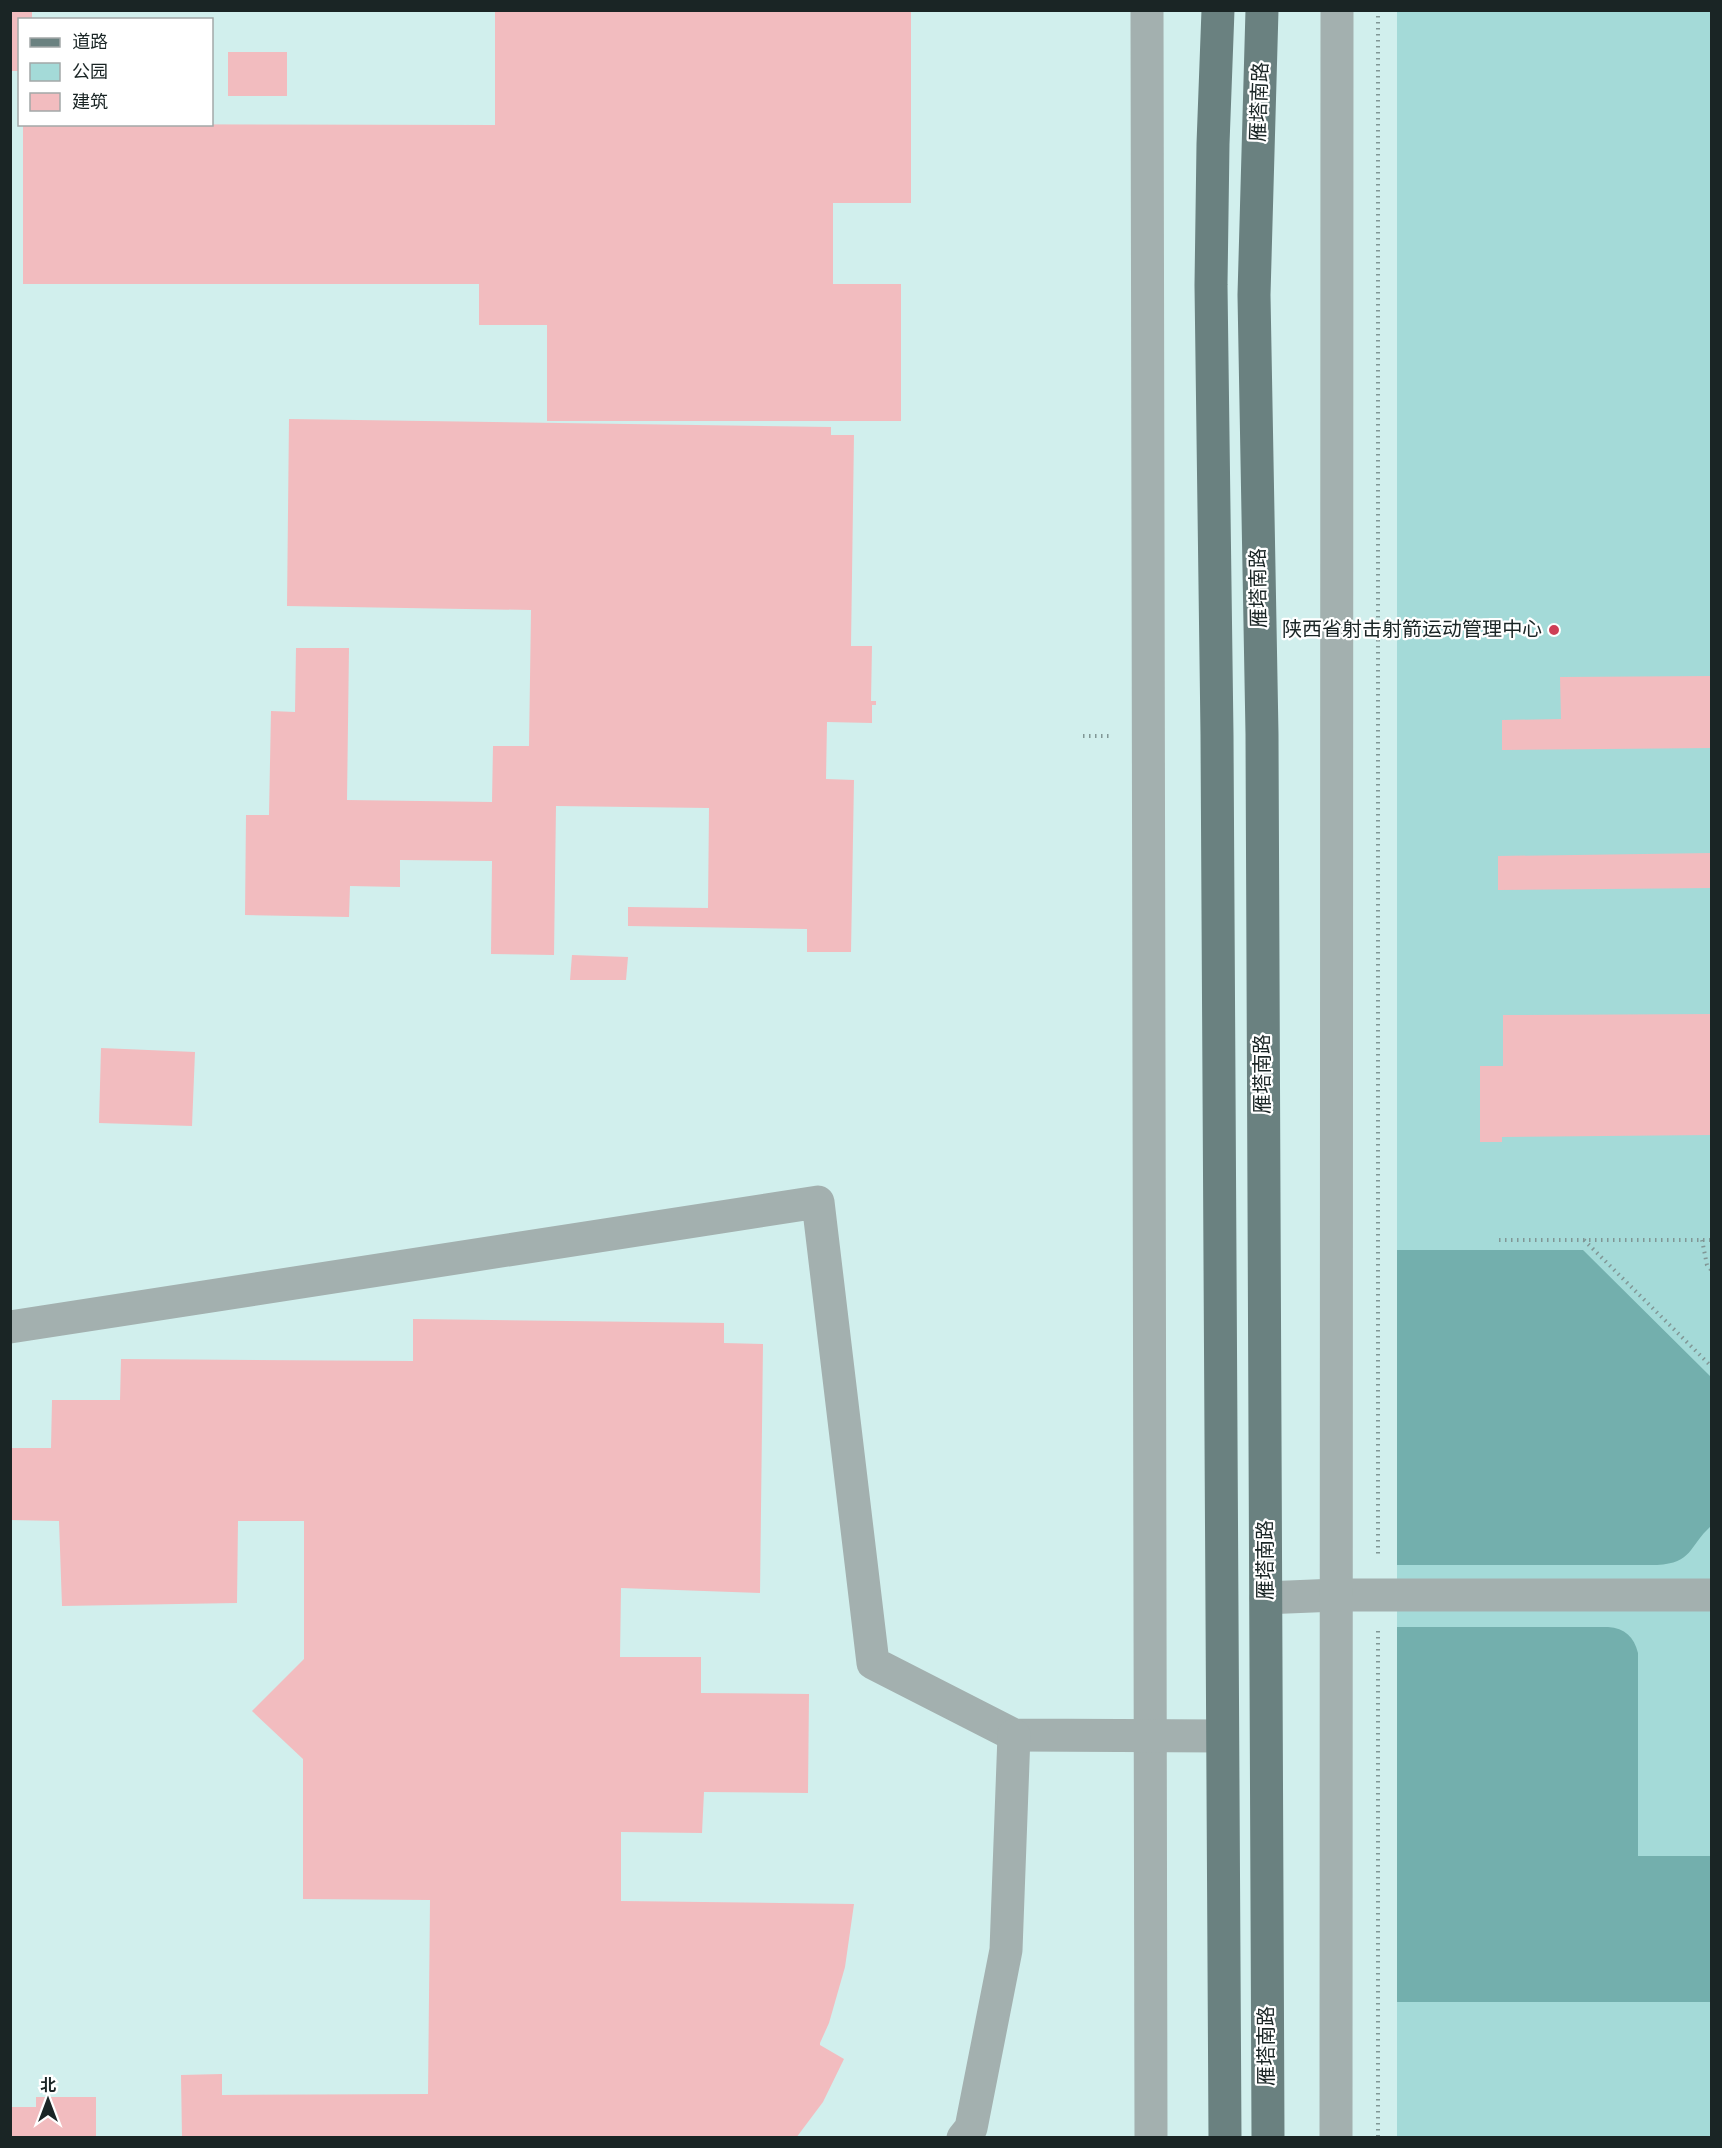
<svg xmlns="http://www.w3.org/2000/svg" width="1722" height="2148" viewBox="0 0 1722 2148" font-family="'Sofia Sans Condensed','Noto Sans SC',sans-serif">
	<rect width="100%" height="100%" fill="#d1efed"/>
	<!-- green -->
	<rect fill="#a4dad8" x="1397" y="11" width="314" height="2126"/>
	<!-- forest -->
	<g fill="#73afad">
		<path d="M 1397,1250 L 1583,1250 L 1711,1377 L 1711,1526 C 1688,1547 1693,1563 1657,1565 L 1397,1565 Z"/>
		<path d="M 1397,1627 L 1608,1627 C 1625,1628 1634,1637 1638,1653 L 1638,1856 L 1711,1856 L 1711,2002 L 1397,2002 Z"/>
	</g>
	<!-- building -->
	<g fill="#f2bcbf">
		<polygon points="10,10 32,10 32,20 20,20 20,71 10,71"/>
		<polygon points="495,10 911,10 911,203 833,203 833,284 901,284 901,421 547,421 547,325 479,325 479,284 23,284 23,124 495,125"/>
		<rect x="228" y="52" width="59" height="44"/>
		<polygon points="289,419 831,427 831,435 854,435 851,646 872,646 871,701 876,701 876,705 872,705 872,723 827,722 826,779 854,780 851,952 807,952 807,929 628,926 628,907 708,908 709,808 556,806 554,955 491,954 492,861 400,860 400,887 350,886 349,917 245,915 246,815 269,815 271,711 295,712 296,648 349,648 347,800 492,802 493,746 529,746 531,610 287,606"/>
		<polygon points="1712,676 1712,748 1502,750 1502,720 1561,719 1560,677"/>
		<polygon points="1712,853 1712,888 1498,890 1498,856"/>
		<polygon points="572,955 628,957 626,980 570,980"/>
		<polygon points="1712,1014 1712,1135 1502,1137 1502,1142 1480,1142 1480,1066 1503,1066 1503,1015"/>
		<polygon points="101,1048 195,1052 192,1126 99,1123"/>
		<polygon points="413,1319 724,1323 724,1343 763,1344 760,1593 621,1588 620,1657 701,1657 701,1693 809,1694 808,1793 704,1792 702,1833 621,1832 621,1901 854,1904 845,1967 829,2023 820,2043 820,2045 844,2059 823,2102 796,2138 182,2138 181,2075 222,2074 222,2095 428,2094 430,1900 303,1899 303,1759 252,1711 304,1659 304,1521 238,1521 237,1603 62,1606 59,1521 10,1520 10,1448 51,1448 52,1400 120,1400 121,1359 413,1361"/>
		<polygon points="36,2097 96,2097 96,2138 10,2138 10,2107 36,2107"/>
	</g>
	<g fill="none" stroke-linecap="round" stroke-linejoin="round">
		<!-- path -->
		<g stroke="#819796" stroke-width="4" stroke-dasharray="1.5 4.5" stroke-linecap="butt">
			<polyline points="1378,10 1378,1558"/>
			<polyline points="1083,736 1113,736"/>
			<polyline points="1499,1240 1712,1240"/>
			<polyline points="1584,1240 1712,1367"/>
			<polyline points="1702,1240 1707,1265 1712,1271"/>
			<polyline points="1378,1631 1378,2138"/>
		</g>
		<!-- minor -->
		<g stroke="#a3b0af" stroke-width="33">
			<polyline points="1147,10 1151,2138"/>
			<polyline points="10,1327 818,1202 873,1663 1014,1735 1222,1736"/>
			<polyline points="1266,1598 1337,1595 1709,1595"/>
			<polyline points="963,2138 971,2128 1006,1950 1014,1735"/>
			<polyline points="1336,2138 1337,10"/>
		</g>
		<!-- major -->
		<g stroke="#6a8180" stroke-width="33">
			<polyline points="1218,10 1213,144 1211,285 1217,735 1225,2138"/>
			<polyline points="1262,10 1254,295 1262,734 1268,2138"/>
		</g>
	</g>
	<!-- markers -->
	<circle fill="#ce3e56" stroke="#fff" stroke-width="2" cx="1554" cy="630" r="6"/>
	<g text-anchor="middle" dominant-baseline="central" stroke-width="4.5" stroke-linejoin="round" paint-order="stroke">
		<!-- street labels -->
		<g font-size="20" fill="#1a2525" stroke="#fff">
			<text transform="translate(1260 102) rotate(-88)">雁塔南路</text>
			<text transform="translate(1259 588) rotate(-91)">雁塔南路</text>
			<text transform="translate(1263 1074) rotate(-90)">雁塔南路</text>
			<text transform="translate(1266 1560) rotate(-90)">雁塔南路</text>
			<text transform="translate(1267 2046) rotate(-90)">雁塔南路</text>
		</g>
		<!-- poi labels -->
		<g font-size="20" fill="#1a2525" stroke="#fff" text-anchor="end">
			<text x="1542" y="630">陕西省射击射箭运动管理中心</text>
		</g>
	</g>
	<!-- border -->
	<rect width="1722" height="2148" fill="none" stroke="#1a2525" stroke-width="24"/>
	<!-- legend -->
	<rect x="18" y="18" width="195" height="108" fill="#ffffff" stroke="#a3a8a8" stroke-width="1.5"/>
	<rect x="30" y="38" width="30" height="9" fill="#6a8180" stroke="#a3a8a8" stroke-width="1.5"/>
	<text x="72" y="48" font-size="18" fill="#1a2525">道路</text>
	<rect x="30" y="63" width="30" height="18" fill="#a4dad8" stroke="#a3a8a8" stroke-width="1.5"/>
	<text x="72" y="78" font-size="18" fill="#1a2525">公园</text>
	<rect x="30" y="93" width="30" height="18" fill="#f2bcbf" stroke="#a3a8a8" stroke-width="1.5"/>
	<text x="72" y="108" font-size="18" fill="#1a2525">建筑</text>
	<!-- north arrow -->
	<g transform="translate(48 2100)" stroke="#ffffff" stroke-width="4.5" paint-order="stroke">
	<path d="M0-4.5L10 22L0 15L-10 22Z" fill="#1a2525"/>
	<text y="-9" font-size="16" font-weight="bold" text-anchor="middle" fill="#1a2525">北</text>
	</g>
</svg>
